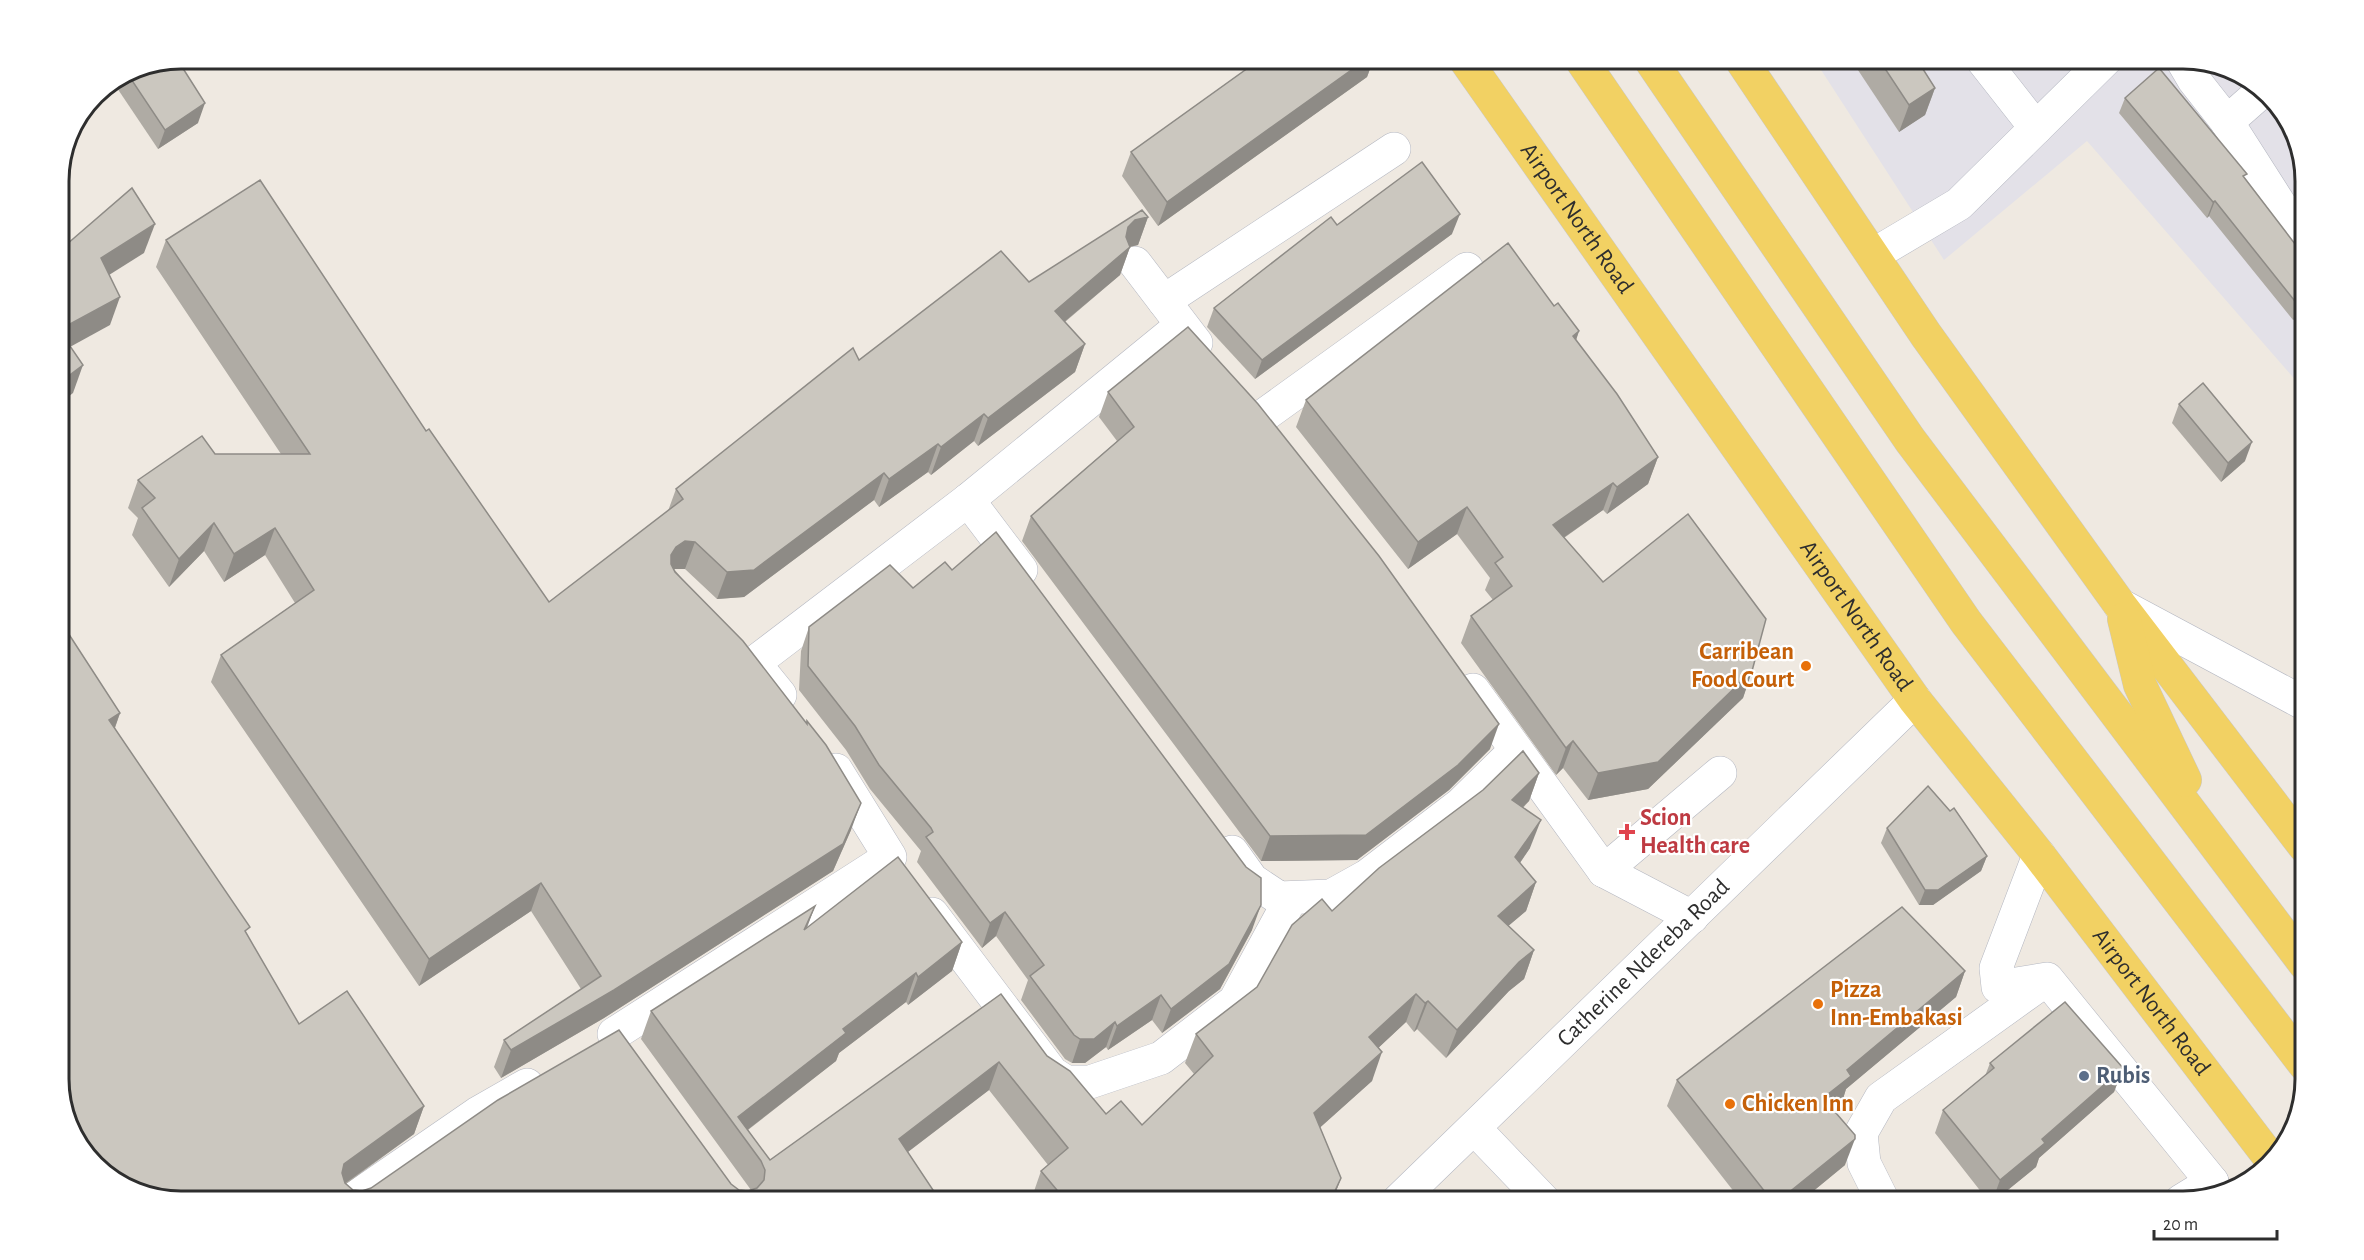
<svg xmlns="http://www.w3.org/2000/svg" width="2364" height="1260" viewBox="0 0 2364 1260" font-family="'Alegreya Sans',sans-serif">
	<rect width="100%" height="100%" fill="#efe9e1"/>
	<!-- industrial -->
	<polygon fill="#e3e1e8" points="2183,58 2237,71 2285,113 2305,174 2305,391 2087,141 1944,260 1814,59"/>
	<g fill="none" stroke-linecap="round" stroke-linejoin="round">
		<defs>
			<g id="minor">
				<polyline points="1981,58 2036,128"/>
				<polyline points="2181,58 2194,80 2227,122 2261,92"/>
				<polyline points="2227,122 2305,244"/>
				<polyline points="1873,255 1959,204 2107,58"/>
				<polyline points="1135,263 1196,343"/>
				<polyline points="1164,301 1394,149"/>
				<polyline points="1263,416 1467,269"/>
				<polyline points="968,500 1021,570"/>
				<polyline points="2120,605 2305,704"/>
				<polyline points="1473,690 1604,871 1692,917"/>
				<polyline points="780,695 754,663 968,500 1181,326"/>
				<polyline points="1232,852 1252,880 1279,898 1331,896 1367,876 1461,804 1515,751"/>
				<polyline points="2039,855 1996,968 1998,987 2047,979 2212,1182 2211,1194"/>
				<polyline points="1604,871 1720,773"/>
				<polyline points="932,914 1052,1073 1066,1082 1090,1082 1161,1058 1235,1001 1291,898"/>
				<polyline points="614,1034 890,857 836,770"/>
				<polyline points="1474,1128 1544,1201"/>
				<polyline points="350,1201 478,1113 527,1085"/>
				<path id="s1" d="M 1398,1201 L 1915,700"/>
				<polyline points="1883,1201 1864,1163 1861,1133 1881,1098 2040,984"/>
				<polyline points="2181,1201 2212,1182"/>
			</g>
			<g id="major">
				<path id="s2" d="M 1464,58 L 1915,700 L 2039,855 L 2270,1158"/>
				<polyline points="1580,58 1966,622 2305,1065"/>
				<polyline points="1649,58 1910,440 2305,964"/>
				<polyline points="1740,58 1926,335 2120,605 2305,847"/>
				<polyline points="2124,619 2140,685 2185,780"/>
			</g>
		</defs>
		<!-- minor casing -->
		<use href="#minor" stroke="#b4b7c1" stroke-width="34"/>
		<!-- major casing -->
		<use href="#major" stroke="#c9c9c9" stroke-width="34"/>
		<!-- minor -->
		<use href="#minor" stroke="#fff" stroke-width="33"/>
		<!-- major -->
		<use href="#major" stroke="#f2d163" stroke-width="33"/>
	</g>
	<!-- wall -->
	<g fill="#afaba4">
		<polygon points="1257,58 1374,58 1367,77 1158,226 1122,176 1131,152 1255,63"/>
		<polygon points="1850,58 1916,58 1935,88 1925,115 1899,132"/>
		<polygon points="135,68 198,123 158,149 113,82"/>
		<polygon points="2125,98 2245,178 2305,257 2305,310 2293,320 2209,216 2207,218 2119,113"/>
		<polygon points="1148,217 1138,245 1130,247 1120,275 1065,322 1085,344 1075,372 978,446 974,441 931,475 928,472 879,507 874,500 744,597 717,599 685,569 674,569 806,723 807,721 851,830 833,871 604,1018 501,1078 494,1067 504,1040 581,989 531,911 419,986 211,682 221,655 295,603 265,555 224,582 204,551 169,587 132,535 138,518 128,508 138,480 215,454 281,454 156,267 166,240 426,431 549,602 668,511 676,489 859,360 1029,282"/>
		<polygon points="1337,225 1452,234 1255,379 1207,327 1214,308"/>
		<polygon points="1554,306 1579,331 1576,340 1658,457 1648,484 1607,514 1603,510 1564,538 1603,582 1752,671 1743,698 1648,789 1588,800 1563,768 1556,775 1461,643 1471,616 1493,600 1485,590 1490,578 1457,534 1408,569 1296,427 1306,400"/>
		<polygon points="1108,392 1490,749 1449,790 1357,860 1261,861 1022,541 1031,516 1117,441 1099,417"/>
		<polygon points="2179,404 2245,461 2221,482 2172,423"/>
		<polygon points="913,588 1252,930 1220,989 1162,1033 1152,1020 1108,1050 1106,1047 1085,1063 1072,1063 1065,1059 1021,1000 1028,980 996,936 982,948 917,862 921,851 870,789 846,750 799,690 801,651 809,627"/>
		<polygon points="59,619 120,713 115,728 247,935 299,1024 424,1106 414,1134 346,1184 353,1190 362,1191 731,1184 739,1190 748,1191 751,1190 641,1039 651,1011 815,906 807,928 962,942 952,971 908,1005 906,1002 839,1053 836,1061 748,1130 770,1160 1001,994 1047,1056 1106,1114 1142,1125 1194,1074 1185,1063 1196,1034 1257,987 1332,911 1539,773 1529,801 1523,808 1530,848 1520,863 1536,882 1526,911 1508,926 1534,950 1524,979 1509,991 1446,1058 1417,1029 1414,1032 1406,1022 1378,1048 1372,1081 1320,1127 1341,1178 1332,1202 1032,1202 1031,1200 1041,1171 1048,1165 989,1090 908,1152 941,1202 181,1202"/>
		<polygon points="1887,828 1987,856 1981,871 1933,905 1919,905 1881,843"/>
		<polygon points="1965,971 1956,997 1846,1089 1842,1102 1832,1109 1845,1165 1800,1202 1742,1202 1667,1106 1677,1080"/>
		<polygon points="1990,1063 2123,1068 2114,1092 2039,1158 2036,1167 1993,1202 1989,1202 1935,1133 1943,1110 1985,1076"/>
	</g>
	<!-- shaded-wall -->
	<g fill="#8e8b86">
		<polygon points="1368,58 1374,58 1367,77 1158,226 1167,202"/>
		<polygon points="1935,88 1925,115 1899,132 1909,105"/>
		<polygon points="205,103 198,123 158,149 165,130"/>
		<polygon points="2215,201 2209,216 2207,218 2213,202"/>
		<polygon points="1460,214 1452,234 1255,379 1262,360"/>
		<polygon points="1148,217 1138,245 1124,248 1128,227 1135,220"/>
		<polygon points="155,224 144,253 90,287 101,258"/>
		<polygon points="1130,247 1120,275 1045,338 1055,311"/>
		<polygon points="120,297 110,325 59,353 59,330"/>
		<polygon points="2305,299 2305,310 2293,320 2298,305"/>
		<polygon points="1579,331 1570,358 1573,336"/>
		<polygon points="1085,344 1075,372 978,446 988,418"/>
		<polygon points="83,365 73,393 59,404 59,383"/>
		<polygon points="984,414 974,441 931,475 941,447"/>
		<polygon points="2252,442 2245,461 2221,482 2228,463"/>
		<polygon points="938,444 928,472 879,507 889,479"/>
		<polygon points="1658,457 1648,484 1607,514 1617,487"/>
		<polygon points="884,473 874,500 744,597 717,599 727,572"/>
		<polygon points="1613,483 1603,510 1543,552 1553,525"/>
		<polygon points="1467,507 1457,534 1408,569 1418,542"/>
		<polygon points="214,523 204,551 169,587 179,559"/>
		<polygon points="275,528 265,555 224,582 234,554"/>
		<polygon points="685,541 695,542 685,569 675,569 665,574 671,555 676,547"/>
		<polygon points="1752,671 1743,698 1648,789 1588,800 1598,773"/>
		<polygon points="120,713 110,741 109,720"/>
		<polygon points="1499,724 1490,749 1449,790 1357,860 1261,861 1270,836"/>
		<polygon points="1573,741 1563,768 1556,775 1566,748"/>
		<polygon points="1539,773 1529,801 1501,828 1512,800"/>
		<polygon points="861,803 851,830 833,871 604,1018 501,1078 511,1050"/>
		<polygon points="1541,820 1530,848 1504,886 1515,857"/>
		<polygon points="1987,856 1981,871 1933,905 1919,905 1925,890"/>
		<polygon points="1536,882 1526,911 1487,944 1498,916"/>
		<polygon points="541,883 531,911 419,986 429,959"/>
		<polygon points="1261,905 1252,930 1220,989 1162,1033 1171,1009"/>
		<polygon points="815,906 804,934 804,930"/>
		<polygon points="1005,912 996,936 982,948 990,923"/>
		<polygon points="962,942 952,971 908,1005 918,977"/>
		<polygon points="1534,950 1524,979 1509,991 1446,1058 1457,1030 1519,962"/>
		<polygon points="1965,971 1956,997 1846,1089 1842,1102 1813,1124 1823,1098 1847,1070"/>
		<polygon points="916,973 906,1002 839,1053 836,1061 742,1134 738,1117 843,1029"/>
		<polygon points="1416,994 1406,1022 1359,1066 1369,1037"/>
		<polygon points="1161,995 1152,1020 1108,1050 1117,1026"/>
		<polygon points="1428,1001 1417,1029 1414,1032 1425,1003"/>
		<polygon points="1115,1022 1106,1047 1085,1063 1072,1063 1080,1039"/>
		<polygon points="1382,1052 1372,1081 1304,1142 1314,1113"/>
		<polygon points="999,1062 989,1090 888,1167 899,1139"/>
		<polygon points="2123,1068 2114,1092 2039,1158 2036,1167 1993,1202 1992,1202 2000,1180 2042,1139"/>
		<polygon points="424,1106 414,1134 333,1192 344,1164"/>
		<polygon points="1855,1139 1845,1165 1800,1202 1777,1202"/>
		<polygon points="1341,1178 1332,1202 1327,1202"/>
	</g>
	<!-- building -->
	<g fill="#cbc7bf" stroke="#8e8b86" stroke-width="1.5">
		<polygon points="1258,58 1368,58 1167,202 1131,152 1259,60"/>
		<polygon points="1878,58 1916,58 1935,88 1909,105"/>
		<polygon points="177,59 205,103 165,130 127,73 135,68"/>
		<polygon points="2159,68 2247,174 2243,176 2305,257 2305,299 2298,305 2215,201 2213,202 2125,98"/>
		<polygon points="1422,162 1460,214 1262,360 1214,308 1331,217 1337,225"/>
		<polygon points="260,180 426,431 429,429 549,602 683,499 676,489 853,348 859,360 1001,251 1029,282 1142,210 1148,217 1135,220 1128,227 1126,237 1130,247 1055,311 1085,344 988,418 984,414 941,447 938,444 889,479 884,473 754,570 727,572 695,542 685,541 676,547 671,555 671,564 675,572 743,641 807,724 807,721 826,745 861,803 843,844 614,990 511,1050 504,1040 601,976 541,883 429,959 221,655 314,590 275,528 234,554 214,523 179,559 142,508 155,498 138,480 202,436 215,454 310,454 166,240"/>
		<polygon points="132,188 155,224 101,258 120,297 59,330 59,251"/>
		<polygon points="1508,243 1554,306 1558,303 1579,331 1573,336 1617,394 1658,457 1617,487 1613,483 1553,525 1603,582 1688,514 1766,619 1752,671 1658,762 1598,773 1573,741 1566,748 1471,616 1512,586 1495,563 1503,557 1467,507 1418,542 1306,400"/>
		<polygon points="1188,327 1258,404 1379,556 1499,724 1458,765 1366,835 1270,836 1031,516 1134,427 1108,392"/>
		<polygon points="59,330 83,365 59,383"/>
		<polygon points="2203,383 2252,442 2228,463 2179,404"/>
		<polygon points="996,532 1246,867 1261,878 1261,905 1229,964 1171,1009 1161,995 1117,1026 1115,1022 1094,1039 1080,1039 1074,1035 1030,976 1044,965 1005,912 990,923 926,837 933,832 931,828 879,765 855,726 808,666 809,627 890,565 913,588 945,562 952,570"/>
		<polygon points="59,619 120,713 109,720 250,927 245,931 299,1024 347,991 424,1106 344,1164 342,1173 345,1183 353,1190 362,1191 371,1188 498,1100 619,1030 731,1184 739,1190 748,1191 757,1188 764,1180 765,1170 761,1161 651,1011 815,906 804,930 898,857 962,942 918,977 916,973 843,1029 846,1033 738,1117 770,1160 1001,994 1047,1056 1070,1071 1106,1114 1121,1101 1142,1125 1213,1056 1196,1034 1257,987 1292,925 1322,899 1332,911 1379,868 1483,790 1523,751 1539,773 1512,800 1541,820 1515,857 1536,882 1498,916 1534,950 1519,962 1457,1030 1428,1001 1425,1003 1416,994 1369,1037 1382,1052 1314,1113 1341,1178 1333,1195 1327,1202 1067,1202 1041,1171 1068,1148 999,1062 899,1139 941,1202 181,1202 127,1189 79,1147 59,1087"/>
		<polygon points="1928,786 1950,811 1954,808 1987,856 1938,890 1925,890 1887,828"/>
		<polygon points="1902,907 1965,971 1847,1070 1851,1076 1823,1098 1855,1135 1855,1139 1777,1202 1773,1202 1677,1080"/>
		<polygon points="2065,1002 2123,1068 2042,1139 2045,1143 2000,1180 1943,1110 1994,1068 1990,1063"/>
		<polygon points="1503,1196 1508,1202 1497,1202"/>
	</g>
	<!-- markers -->
	<g fill="#e8710a" stroke="#fff" stroke-width="2">
		<circle cx="1806" cy="666" r="6"/>
		<circle cx="1818" cy="1004" r="6"/>
		<circle cx="1730" cy="1104" r="6"/>
	</g>
	<path fill="#e0444e" stroke="#fff" stroke-width="2" d="M1624 823h6v6h6v6h-6v6h-6v-6h-6v-6h6z"/>
	<circle fill="#5c6f8a" stroke="#fff" stroke-width="2" cx="2084" cy="1076" r="6"/>
	<g text-anchor="middle" dominant-baseline="central" stroke-width="4.5" stroke-linejoin="round" paint-order="stroke">
		<!-- street labels -->
		<g font-size="24" fill="#2e2e2e" stroke="#fff">
			<text stroke="none"><textPath href="#s2" startOffset="196">Airport North Road</textPath></text>
			<text stroke="none"><textPath href="#s2" startOffset="682">Airport North Road</textPath></text>
			<text stroke="none"><textPath href="#s1" startOffset="342">Catherine Ndereba Road</textPath></text>
			<text stroke="none"><textPath href="#s2" startOffset="1168">Airport North Road</textPath></text>
		</g>
		<!-- food labels -->
		<g font-size="24" font-weight="bold" fill="#c56008" stroke="#fff" text-anchor="start">
			<text x="1794" y="652" text-anchor="end">Carribean<tspan x="1794" dy="28">Food Court</tspan></text>
			<text x="1830" y="990">Pizza<tspan x="1830" dy="28">Inn-Embakasi</tspan></text>
			<text x="1742" y="1104">Chicken Inn</text>
		</g>
		<!-- health labels -->
		<g font-size="24" font-weight="bold" fill="#be3a42" stroke="#fff" text-anchor="start">
			<text x="1640" y="818">Scion<tspan x="1640" dy="28">Health care</tspan></text>
		</g>
		<!-- service labels -->
		<g font-size="24" font-weight="bold" fill="#4e5e75" stroke="#fff" text-anchor="start">
			<text x="2096" y="1076">Rubis</text>
		</g>
	</g>
	<!-- crop -->
	<path d="M0 0H2364V1260H0ZM181 69H2183A112 112 0 0 1 2295 181V1079A112 112 0 0 1 2183 1191H181A112 112 0 0 1 69 1079V181A112 112 0 0 1 181 69Z" fill="#fff" fill-rule="evenodd"/>
	<path fill="none" stroke="#2e2e2e" stroke-width="3" d="M181 69H2183A112 112 0 0 1 2295 181V1079A112 112 0 0 1 2183 1191H181A112 112 0 0 1 69 1079V181A112 112 0 0 1 181 69Z"/>
	<!-- scale -->
	<path d="M2154 1230v9h123v-9" fill="none" stroke="#2e2e2e" stroke-width="3"/>
	<text x="2163" y="1230" font-size="18" fill="#2e2e2e" stroke="#ffffff" stroke-width="4.5" paint-order="stroke">20 m</text>
</svg>
